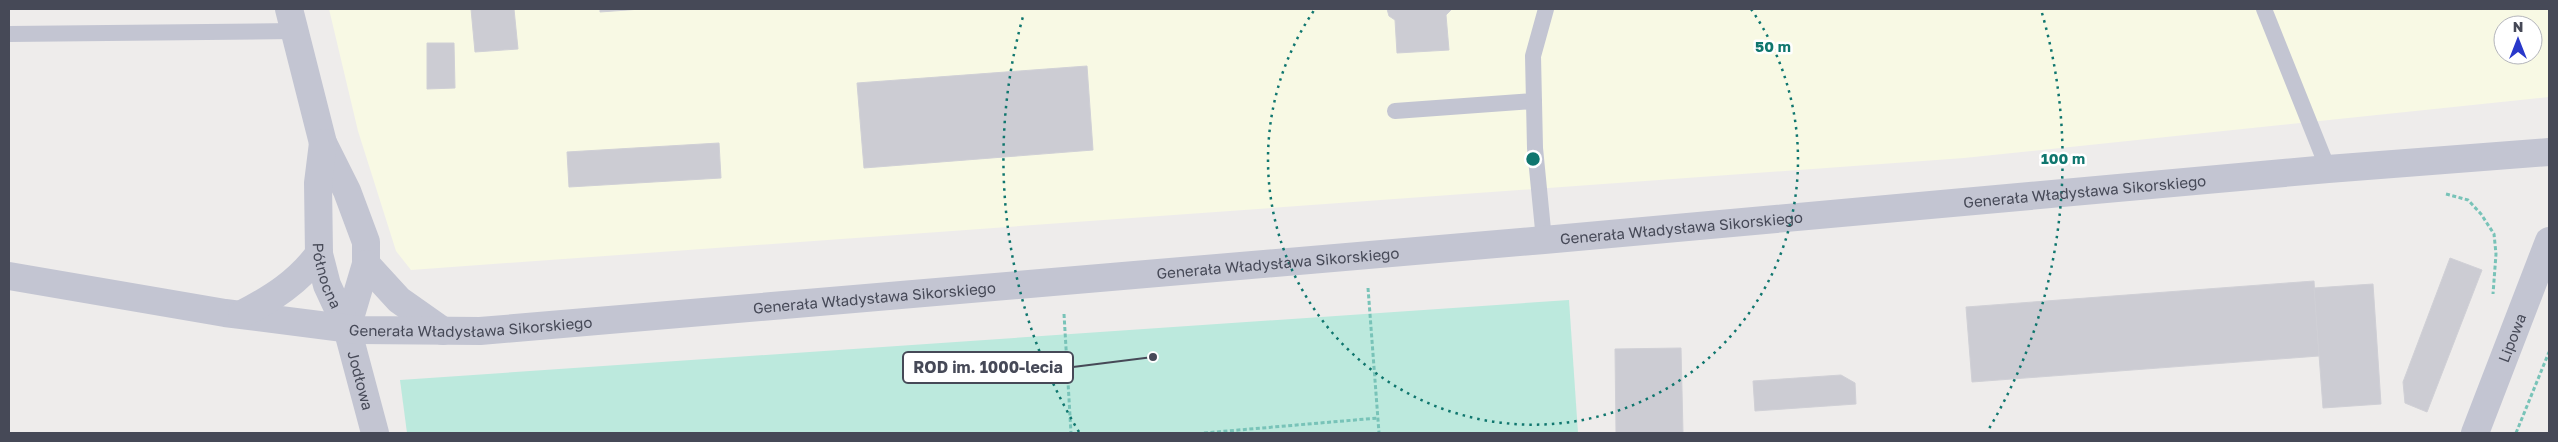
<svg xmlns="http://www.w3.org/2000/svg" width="2558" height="442" viewBox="0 0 2558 442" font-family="'Golos Text',sans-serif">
	<rect width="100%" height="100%" fill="#eeeceb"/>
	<!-- commercial -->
	<path fill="#f8f9e4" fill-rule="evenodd" d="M 329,9 L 2549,9 L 2549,97 L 1964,158 L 411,270 L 396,251 L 358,131 ZM 2503,25 L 2533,25 L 2533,55 L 2503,55 Z"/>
	<!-- green -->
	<polygon fill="#bce9dd" points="1569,300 1578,433 407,433 400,380"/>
	<!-- building -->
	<g fill="#ccccd3" stroke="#d0d0d6">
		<polygon points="471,9 514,9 518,49 475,52"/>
		<polygon points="600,9 641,9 600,12"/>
		<polygon points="1387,9 1452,9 1446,15 1449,50 1397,53 1395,20 1389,16"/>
		<polygon points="427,43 454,43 455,88 427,89"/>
		<polygon points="1087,66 1093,150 864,168 857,83"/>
		<polygon points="719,143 721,178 569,187 567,152"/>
		<polygon points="2450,258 2482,270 2427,412 2405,403 2403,382"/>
		<polygon points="2314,281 2319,356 1972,382 1966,307"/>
		<polygon points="2373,284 2381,404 2323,408 2314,288"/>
		<polygon points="1681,348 1683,433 1616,433 1615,349"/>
		<polygon points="1841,375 1855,383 1856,404 1755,411 1753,381"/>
	</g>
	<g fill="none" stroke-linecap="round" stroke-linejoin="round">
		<!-- path -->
		<g stroke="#78c3b8" stroke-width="3" stroke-dasharray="4 2.5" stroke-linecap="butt">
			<polyline points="2446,194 2468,200 2481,214 2494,234 2496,254 2493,294"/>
			<polyline points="1368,288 1379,433"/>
			<polyline points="1064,314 1071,433"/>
			<polyline points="1204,433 1378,418"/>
			<polyline points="2516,433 2549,352"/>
		</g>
		<!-- service -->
		<g stroke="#c3c5d2" stroke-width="16">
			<polyline points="2264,9 2328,169"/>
			<polyline points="9,34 294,31"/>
			<polyline points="1395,111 1534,101"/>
			<polyline points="1544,240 1535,148 1533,56 1546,9"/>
		</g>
		<!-- minor -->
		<g stroke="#c3c5d2" stroke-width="28">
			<polyline points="289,9 323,143 347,191 366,242 366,264 347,328"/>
			<path id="s1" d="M 323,143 L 318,183 L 319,254 L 327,285 L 347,328 L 375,433"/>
			<path id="s2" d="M 2475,433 L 2549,241"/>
		</g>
		<!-- tertiary -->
		<g stroke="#c3c5d2" stroke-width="28">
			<polyline points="366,264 399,300 443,331"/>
			<path id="s3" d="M 9,276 L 225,313 L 359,330 L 480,331 L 1544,240 L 2328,169 L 2549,152"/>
			<path d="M 242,314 C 273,298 298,282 319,254"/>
		</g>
	</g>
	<!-- distance rings -->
	<g fill="none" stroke="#0f766e" stroke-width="2.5" stroke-dasharray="2.5 5">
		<path d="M1751 9A265 265 0 1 1 1315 9"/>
		<path d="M1079 432A530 530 0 0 1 1024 13M2042 13A530 530 0 0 1 1987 432"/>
	</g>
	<g text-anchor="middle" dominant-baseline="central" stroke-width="5" stroke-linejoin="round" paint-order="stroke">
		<!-- street labels -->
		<g font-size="15" fill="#464957" stroke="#fff">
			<text stroke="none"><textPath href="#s3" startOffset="2086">Generała Władysława Sikorskiego</textPath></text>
			<text stroke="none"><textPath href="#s3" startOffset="1681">Generała Władysława Sikorskiego</textPath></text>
			<text stroke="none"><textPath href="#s3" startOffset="1276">Generała Władysława Sikorskiego</textPath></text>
			<text stroke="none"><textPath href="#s1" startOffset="134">Północna</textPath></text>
			<text stroke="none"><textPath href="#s3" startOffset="871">Generała Władysława Sikorskiego</textPath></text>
			<text stroke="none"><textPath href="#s3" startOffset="466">Generała Władysława Sikorskiego</textPath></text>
			<text stroke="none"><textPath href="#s2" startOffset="102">Lipowa</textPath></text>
			<text stroke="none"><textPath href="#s1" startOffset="245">Jodłowa</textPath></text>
		</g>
	</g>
	<circle cx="1533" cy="159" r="8" fill="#0f766e" stroke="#fff" stroke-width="2.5"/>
	<g font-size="15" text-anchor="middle" font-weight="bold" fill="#0f766e" stroke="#fff" stroke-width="5" stroke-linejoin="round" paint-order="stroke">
		<text x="1773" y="52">50 m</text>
		<text x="2063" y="164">100 m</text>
	</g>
	<!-- callouts -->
	<path fill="none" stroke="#464957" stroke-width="2" d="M1153 357L1073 367"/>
	<circle fill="#464957" stroke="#fff" stroke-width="2" cx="1153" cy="357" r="5"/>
	<rect fill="#fff" stroke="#464957" stroke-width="2" x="903" y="352" width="170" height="31" rx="5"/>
	<g font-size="16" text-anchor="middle" font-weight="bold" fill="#464957">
		<text x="988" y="373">ROD im. 1000-lecia</text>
	</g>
	<!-- border -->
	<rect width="2558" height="442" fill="none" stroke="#464957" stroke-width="20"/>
	<!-- north arrow -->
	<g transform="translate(2518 40)"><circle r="24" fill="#ffffff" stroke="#b5b6bc"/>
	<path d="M0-4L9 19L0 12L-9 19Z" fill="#2938ca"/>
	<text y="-8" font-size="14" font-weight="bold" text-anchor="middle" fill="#464957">N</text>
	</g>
</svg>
